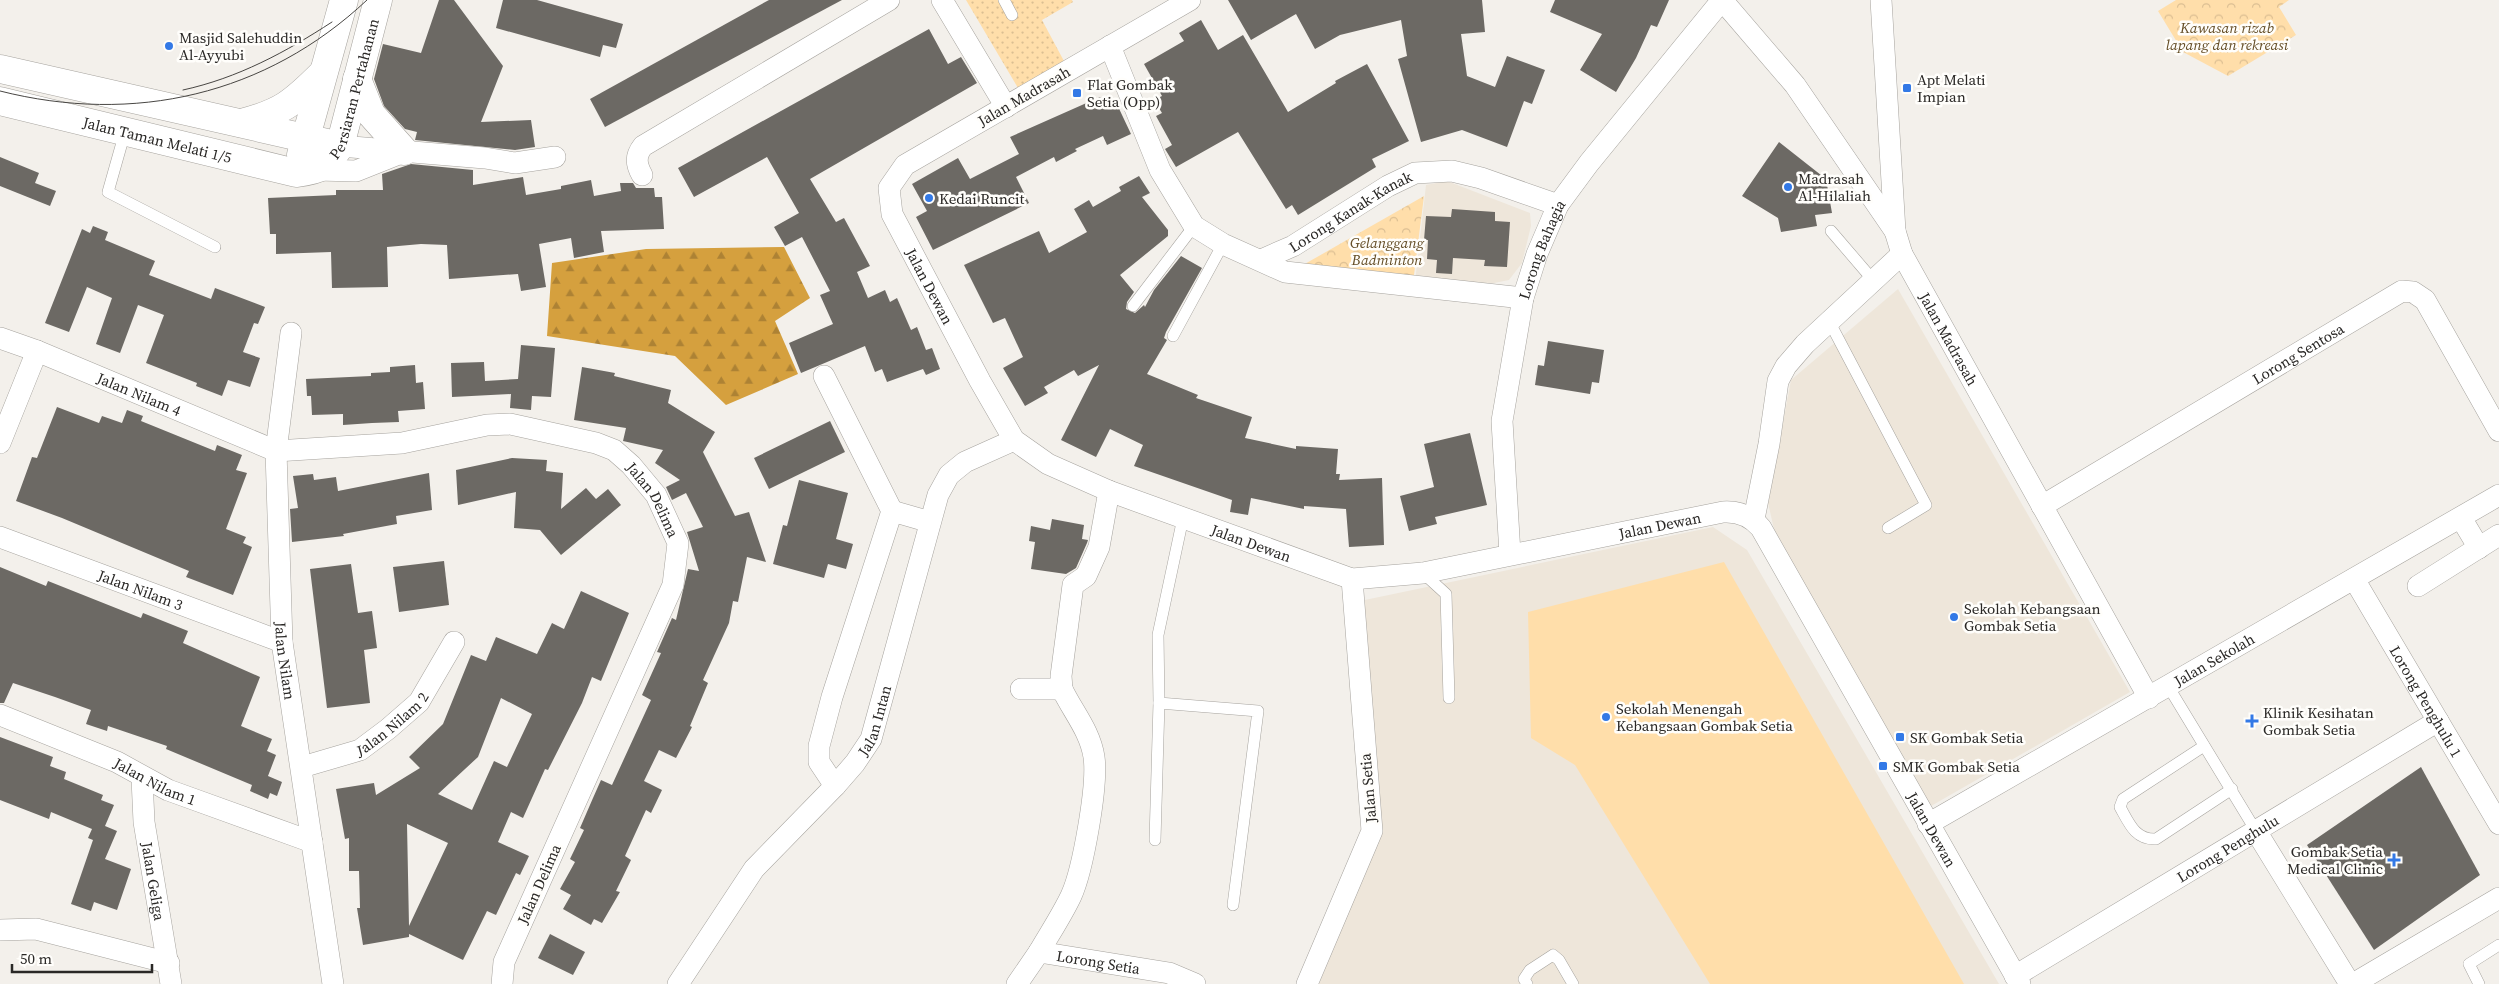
<svg xmlns="http://www.w3.org/2000/svg" width="2499" height="984" viewBox="0 0 2499 984" font-family="'Source Serif 4',serif">
	<defs>
		<pattern id="grass-dots" width="8" height="8" patternUnits="userSpaceOnUse" patternTransform="scale(1.25)"><rect width="8" height="8" fill="#ffdeaa"/><path d="M2 2h.1M6 6h.1" fill="none" stroke="#dbbe92" stroke-width="1.8" stroke-linecap="round"/></pattern>
		<pattern id="forest-firs" width="22" height="20" patternUnits="userSpaceOnUse" patternTransform="scale(1.25)"><rect width="22" height="20" fill="#d5a03e"/><path d="M5 1l3.5 6h-7zM16 11l3.5 6h-7z" fill="#ad8234"/></pattern>
		<pattern id="park-crowns" width="20" height="18" patternUnits="userSpaceOnUse" patternTransform="scale(1.25)"><rect width="20" height="18" fill="#ffdeaa"/><path d="M2 6a3 3 0 1 1 6 0M12 15a3 3 0 1 1 6 0" fill="none" stroke="#dbbe92"/></pattern>
	</defs>
	<rect width="100%" height="100%" fill="#f3f0eb"/>
	<!-- built -->
	<g fill="#eee6da">
		<polygon points="1447,181 1530,213 1531,226 1522,263 1509,280 1494,283 1415,282 1426,185"/>
		<polygon points="1898,289 2130,692 1931,806 1777,542 1768,503 1791,380"/>
		<polygon points="1713,527 1747,550 1999,984 1319,984 1378,832 1360,601"/>
	</g>
	<!-- grass -->
	<polygon fill="url(#grass-dots)" points="966,0 1072,0 1073,2 1042,20 1065,63 1018,88"/>
	<!-- forest -->
	<polygon fill="url(#forest-firs)" points="784,247 810,298 775,321 798,374 726,405 675,356 547,336 552,263 646,249"/>
	<!-- park -->
	<g fill="url(#park-crowns)">
		<polygon points="2176,0 2289,0 2279,7 2296,35 2228,76 2183,52 2158,11"/>
		<polygon points="1424,196 1413,283 1296,269"/>
	</g>
	<!-- garden -->
	<polygon fill="#ffdeaa" points="1724,562 1964,984 1710,984 1575,765 1531,738 1528,612"/>
	<!-- building -->
	<g fill="#6c6964" fill-rule="evenodd">
		<polygon points="439,0 454,0 503,66 481,122 531,120 535,147 515,150 415,140 417,132 405,129 384,106 374,79 383,44 421,53"/>
		<polygon points="503,0 537,0 623,24 616,48 603,45 600,57 496,28"/>
		<polygon points="769,0 842,0 605,127 590,99"/>
		<polygon points="1228,0 1482,0 1485,32 1461,34 1467,76 1495,87 1507,56 1545,70 1532,104 1524,101 1507,147 1462,130 1421,142 1398,59 1407,56 1401,20 1340,35 1315,49 1296,14 1251,40"/>
		<polygon points="1555,0 1669,0 1657,27 1651,25 1636,58 1616,92 1580,70 1602,34 1550,12"/>
		<polygon points="1201,20 1218,50 1243,35 1288,112 1336,83 1335,81 1367,64 1409,141 1372,159 1376,167 1298,215 1292,205 1286,209 1238,132 1176,167 1165,149 1172,145 1156,116 1162,113 1154,100 1162,96 1144,64 1184,41 1179,33"/>
		<polygon points="929,29 948,64 961,57 977,83 810,179 836,222 844,218 870,266 857,272 868,298 885,290 890,302 897,298 911,330 917,327 926,350 932,348 940,369 926,375 923,369 887,382 882,369 875,372 865,346 801,373 789,343 833,324 820,295 830,291 802,237 785,246 774,227 799,213 767,157 694,197 678,168"/>
		<polygon points="1100,97 1103,103 1114,98 1131,134 1107,145 1103,136 1075,149 1077,151 1056,162 1054,157 1016,177 1029,203 933,250 916,217 927,211 912,184 958,158 970,179 1019,154 1010,137"/>
		<polygon points="1779,142 1826,179 1832,213 1815,215 1817,226 1781,232 1778,218 1742,196"/>
		<polygon points="0,157 39,173 35,183 56,191 50,206 0,186"/>
		<polygon points="411,164 473,170 473,185 523,177 526,195 561,189 561,186 591,180 594,196 621,191 620,183 633,183 636,188 654,188 655,197 662,197 664,229 601,231 604,252 574,258 571,238 539,244 546,287 521,291 518,274 449,279 447,245 421,244 387,247 388,287 332,288 331,252 276,254 276,234 270,234 268,198 336,195 336,190 383,190 382,174"/>
		<polygon points="1139,176 1150,193 1142,197 1168,230 1168,236 1120,275 1134,292 1127,302 1126,309 1135,313 1144,305 1145,307 1154,290 1181,256 1202,268 1166,332 1164,338 1167,340 1147,374 1198,395 1196,398 1252,417 1245,438 1296,449 1296,446 1338,449 1336,474 1340,474 1339,480 1382,478 1384,545 1349,547 1346,509 1304,506 1304,509 1251,498 1248,515 1230,512 1232,500 1134,466 1143,445 1110,429 1096,457 1061,440 1099,365 1078,376 1074,370 1044,387 1048,393 1025,406 1003,368 1023,357 1005,318 993,323 964,265 1039,231 1049,253 1087,232 1074,209 1089,200 1093,207 1121,191 1119,187"/>
		<polygon points="1452,209 1495,212 1495,221 1510,222 1507,267 1484,266 1485,260 1453,258 1452,274 1436,273 1437,260 1427,259 1428,240 1424,240 1426,216 1451,217"/>
		<polygon points="93,226 108,232 105,240 155,261 149,275 211,299 215,288 265,307 258,324 254,323 243,352 260,358 250,387 228,380 222,396 196,386 197,383 146,363 164,315 138,305 120,353 96,344 112,298 87,287 69,332 45,323 82,229 90,233"/>
		<polygon points="1548,341 1604,350 1599,383 1592,382 1590,394 1535,385 1538,365 1544,366"/>
		<polygon points="521,345 555,348 551,397 532,396 531,410 510,408 511,394 452,397 451,363 484,362 485,381 518,379"/>
		<polygon points="415,365 416,383 423,382 425,409 398,411 399,422 372,423 343,425 343,414 312,415 311,396 307,396 306,379 371,376 371,373 390,372 390,367"/>
		<polygon points="582,367 615,373 614,376 671,390 668,403 715,432 703,452 735,516 749,512 766,562 747,557 738,602 733,601 729,623 703,680 708,683 690,726 692,727 676,758 659,750 644,781 662,790 651,813 646,810 625,856 631,860 616,891 620,892 602,923 594,919 591,925 563,909 571,895 560,889 575,862 570,859 584,830 580,828 593,798 601,780 612,785 651,700 642,695 661,653 657,652 672,618 676,620 688,569 699,571 687,532 703,527 686,493 672,500 666,487 680,480 655,463 663,450 623,441 626,428 574,420"/>
		<polygon points="57,407 99,423 102,416 122,423 127,410 143,416 141,421 215,451 217,445 242,455 236,470 247,473 226,529 246,537 243,543 252,547 233,595 186,577 189,571 62,518 16,501 32,457 37,458"/>
		<polygon points="830,421 845,452 769,489 754,458"/>
		<polygon points="1470,433 1487,505 1435,517 1437,524 1409,531 1400,496 1434,487 1424,444"/>
		<polygon points="512,458 547,460 546,471 563,473 561,509 586,488 596,499 608,489 621,505 561,555 540,530 514,528 516,492 458,505 456,470"/>
		<polygon points="429,473 432,510 396,516 397,524 343,534 344,536 292,542 290,509 298,508 293,476 313,474 314,480 336,477 338,491"/>
		<polygon points="799,480 848,493 836,539 853,544 846,569 828,564 824,578 773,564 783,525 787,526"/>
		<polygon points="1052,519 1084,525 1082,539 1088,540 1087,543 1076,568 1066,574 1031,569 1035,542 1029,541 1031,526 1050,530"/>
		<polygon points="444,561 449,605 399,612 393,567"/>
		<polygon points="351,564 358,613 372,611 377,648 364,650 370,703 327,708 310,569"/>
		<polygon points="0,567 46,586 48,581 141,618 143,613 188,631 183,643 260,677 241,726 272,739 267,751 276,755 268,776 282,782 277,796 270,793 268,799 250,791 252,785 166,749 167,746 108,726 107,731 86,724 91,710 55,697 13,683 4,703 0,703"/>
		<path d="M 581,591 L 629,613 L 601,681 L 592,677 L 582,703 L 548,770 L 545,769 L 523,818 L 511,812 L 498,842 L 529,856 L 520,875 L 516,873 L 496,915 L 487,911 L 463,960 L 409,934 L 409,937 L 363,945 L 357,908 L 360,908 L 359,871 L 349,871 L 349,838 L 345,839 L 336,789 L 374,783 L 376,795 L 420,768 L 409,757 L 443,724 L 471,655 L 486,661 L 496,637 L 537,654 L 552,623 L 564,629 ZM 501,698 L 532,714 L 507,767 L 494,761 L 472,810 L 438,794 L 478,757 ZM 407,824 L 448,843 L 409,926 Z"/>
		<polygon points="0,737 53,757 50,766 66,772 64,779 103,795 101,800 114,805 105,826 117,831 105,859 131,869 117,910 94,902 91,911 71,904 93,840 88,838 92,829 51,812 49,819 0,800"/>
		<polygon points="2421,767 2480,875 2374,950 2307,845"/>
		<polygon points="550,934 585,952 573,975 538,958"/>
	</g>
	<g fill="none" stroke-linecap="round" stroke-linejoin="round">
		<defs>
			<g id="service">
				<polyline points="1004,0 1012,15"/>
				<polyline points="125,132 108,192 215,247"/>
				<polyline points="1831,231 1873,280"/>
				<polyline points="1133,306 1194,226"/>
				<polyline points="1829,321 1926,505 1888,528"/>
				<polyline points="1173,336 1223,244"/>
				<polyline points="1183,518 1158,635 1159,703 1258,711 1233,905"/>
				<polyline points="1423,573 1446,594 1449,698"/>
				<polyline points="2168,686 2256,831"/>
				<path d="M 2204,746 L 2123,799 L 2120,807 C 2129,823 2135,840 2156,839 L 2232,789"/>
				<polyline points="1155,840 1159,703"/>
				<polyline points="1527,984 1524,979 1530,970 1553,955 1559,960 1573,984"/>
				<polyline points="2479,984 2469,964 2499,945"/>
			</g>
			<g id="minor">
				<polyline points="942,0 1006,107"/>
				<path id="s1" d="M 1190,0 L 905,165 L 889,188 L 892,214 L 980,381 L 1014,440 L 1048,464 L 1109,491 L 1352,579 L 1423,573 L 1723,512 C 1738,511 1751,516 1761,528 L 2020,984"/>
				<path id="s2" d="M 1722,0 L 1795,85 L 1895,231 L 1902,254 L 2149,698"/>
				<polyline points="1881,0 1895,231"/>
				<polyline points="1110,46 1160,170 1194,226 1223,244 1285,272 1523,298"/>
				<polyline points="340,146 485,158 515,163 555,157"/>
				<polyline points="317,170 356,171 401,153"/>
				<path d="M 642,175 C 636,164 635,156 643,146 L 889,0"/>
				<path id="s3" d="M 1261,260 L 1293,246 L 1388,186 L 1415,173 L 1452,171 L 1481,178 L 1558,205"/>
				<path id="s4" d="M 291,333 L 276,451 L 282,642 L 333,984"/>
				<path id="s5" d="M 0,338 L 37,351 L 276,451 L 402,443 L 487,425 L 510,424 L 596,443 L 614,450 L 631,465 L 656,495 L 678,543 L 673,585 L 504,962 L 502,984"/>
				<polyline points="824,376 892,511 832,697 819,746 819,762 835,786"/>
				<polyline points="0,443 37,351"/>
				<path id="s6" d="M 2042,506 L 2402,291 L 2413,292 L 2425,300 L 2499,431"/>
				<polyline points="892,511 930,522"/>
				<polyline points="2461,518 2479,548"/>
				<polyline points="1754,519 1769,444 1778,381 1786,366 1805,344 1902,254"/>
				<path id="s7" d="M 0,537 L 282,642"/>
				<path id="s8" d="M 1510,554 L 1502,421 L 1523,298 L 1537,254 L 1558,205 L 1589,163 L 1722,0"/>
				<path id="s9" d="M 2354,579 L 2499,824"/>
				<polyline points="2418,586 2499,535"/>
				<polyline points="1021,689 1062,689 1061,676 1073,585 1086,576 1099,547 1109,491"/>
				<path id="s10" d="M 0,715 L 117,762 L 168,790 L 312,842"/>
				<path id="s11" d="M 302,767 L 360,750 L 388,729 L 419,702 L 454,642"/>
				<path id="s12" d="M 142,778 L 144,822 L 171,984"/>
				<path id="s13" d="M 1928,824 L 2499,495"/>
				<polyline points="2256,831 2350,984"/>
				<polyline points="0,930 36,929 169,963"/>
				<path d="M 1039,952 C 1050,933 1062,915 1071,896 C 1083,870 1098,785 1094,757 C 1090,731 1073,712 1062,689"/>
				<path id="s14" d="M 2015,976 L 2438,721"/>
				<path id="s15" d="M 678,984 L 754,869 L 835,786 L 855,763 L 871,739 L 938,495 L 949,475 L 965,462 L 1014,440"/>
				<path id="s16" d="M 1017,984 L 1039,952 L 1169,973 L 1195,984"/>
				<polyline points="1307,984 1372,831 1352,579"/>
				<polyline points="2353,984 2499,898"/>
			</g>
			<g id="secondary">
				<polyline points="0,69 340,146"/>
				<polyline points="357,79 371,114 404,151"/>
				<path id="s17" d="M 0,101 L 296,173 C 322,170 325,167 340,146 L 378,0"/>
				<path d="M 241,123 C 281,113 293,103 322,74"/>
				<polyline points="301,155 344,0"/>
			</g>
		</defs>
		<!-- service casing -->
		<use href="#service" stroke="#a6a39e" stroke-width="12"/>
		<!-- minor casing -->
		<use href="#minor" stroke="#a6a39e" stroke-width="22"/>
		<!-- secondary casing -->
		<use href="#secondary" stroke="#a6a39e" stroke-width="29"/>
		<!-- service -->
		<use href="#service" stroke="#fff" stroke-width="11"/>
		<!-- minor -->
		<use href="#minor" stroke="#fff" stroke-width="21"/>
		<!-- secondary -->
		<use href="#secondary" stroke="#fff" stroke-width="28"/>
		<!-- tram -->
		<g stroke="#484643" stroke-width="1">
			<path d="M 183,90 C 238,78 286,52 332,22"/>
			<path d="M 0,91 C 134,125 266,95 367,0"/>
		</g>
	</g>
	<!-- markers -->
	<g fill="#3379e6" stroke="#fffefb" stroke-width="2">
		<circle cx="169" cy="46" r="5"/>
		<rect x="1902" y="83" width="10" height="10" rx="2.5"/>
		<rect x="1072" y="88" width="10" height="10" rx="2.5"/>
		<circle cx="1788" cy="187" r="5"/>
		<circle cx="929" cy="198" r="5"/>
		<circle cx="1954" cy="617" r="5"/>
		<circle cx="1606" cy="717" r="5"/>
		<path d="M2249.5 713.5h5v5h5v5h-5v5h-5v-5h-5v-5h5z"/>
		<rect x="1895" y="732" width="10" height="10" rx="2.5"/>
		<rect x="1878" y="761" width="10" height="10" rx="2.5"/>
		<path d="M2391.5 852.5h5v5h5v5h-5v5h-5v-5h-5v-5h5z"/>
	</g>
	<g text-anchor="middle" dominant-baseline="central" stroke-width="5" stroke-linejoin="round" paint-order="stroke">
		<!-- park labels -->
		<g font-size="15" font-style="italic" fill="#654e27" stroke="#fffefb">
			<text x="2227" y="27">Kawasan rizab<tspan x="2227" dy="17">lapang dan rekreasi</tspan></text>
			<text x="1387" y="242">Gelanggang<tspan x="1387" dy="17">Badminton</tspan></text>
		</g>
		<!-- poi labels -->
		<g font-size="15" fill="#2a2826" stroke="#fffefb" text-anchor="start">
			<text x="179" y="37">Masjid Salehuddin<tspan x="179" dy="17">Al-Ayyubi</tspan></text>
			<text x="1917" y="79">Apt Melati<tspan x="1917" dy="17">Impian</tspan></text>
			<text x="1087" y="84">Flat Gombak<tspan x="1087" dy="17">Setia (Opp)</tspan></text>
			<text x="1798" y="178">Madrasah<tspan x="1798" dy="17">Al-Hilaliah</tspan></text>
			<text x="939" y="198">Kedai Runcit</text>
			<text x="1964" y="608">Sekolah Kebangsaan<tspan x="1964" dy="17">Gombak Setia</tspan></text>
			<text x="1616" y="708">Sekolah Menengah<tspan x="1616" dy="17">Kebangsaan Gombak Setia</tspan></text>
			<text x="2263" y="712">Klinik Kesihatan<tspan x="2263" dy="17">Gombak Setia</tspan></text>
			<text x="1910" y="737">SK Gombak Setia</text>
			<text x="1893" y="766">SMK Gombak Setia</text>
			<text x="2383" y="851" text-anchor="end">Gombak Setia<tspan x="2383" dy="17">Medical Clinic</tspan></text>
		</g>
		<!-- street labels -->
		<g font-size="15" fill="#2a2826" stroke="#fffefb">
			<text stroke="none"><textPath href="#s17" startOffset="418">Persiaran Pertahanan</textPath></text>
			<text transform="translate(1024 96) rotate(-30)">Jalan Madrasah</text>
			<text stroke="none"><textPath href="#s17" startOffset="162">Jalan Taman Melati 1/5</textPath></text>
			<text stroke="none"><textPath href="#s3" startOffset="102">Lorong Kanak-Kanak</textPath></text>
			<text stroke="none"><textPath href="#s8" startOffset="310">Lorong Bahagia</textPath></text>
			<text stroke="none"><textPath href="#s1" startOffset="465">Jalan Dewan</textPath></text>
			<text stroke="none"><textPath href="#s2" startOffset="410">Jalan Madrasah</textPath></text>
			<text stroke="none"><textPath href="#s6" startOffset="298">Lorong Sentosa</textPath></text>
			<text stroke="none"><textPath href="#s5" startOffset="150">Jalan Nilam 4</textPath></text>
			<text stroke="none"><textPath href="#s5" startOffset="706">Jalan Delima</textPath></text>
			<text stroke="none"><textPath href="#s1" startOffset="1320">Jalan Dewan</textPath></text>
			<text stroke="none"><textPath href="#s1" startOffset="900">Jalan Dewan</textPath></text>
			<text stroke="none"><textPath href="#s7" startOffset="150">Jalan Nilam 3</textPath></text>
			<text stroke="none"><textPath href="#s4" startOffset="329">Jalan Nilam</textPath></text>
			<text stroke="none"><textPath href="#s13" startOffset="330">Jalan Sekolah</textPath></text>
			<text stroke="none"><textPath href="#s9" startOffset="142">Lorong Penghulu 1</textPath></text>
			<text stroke="none"><textPath href="#s11" startOffset="102">Jalan Nilam 2</textPath></text>
			<text stroke="none"><textPath href="#s15" startOffset="332">Jalan Intan</textPath></text>
			<text stroke="none"><textPath href="#s10" startOffset="169">Jalan Nilam 1</textPath></text>
			<text transform="translate(1368 788) rotate(-95)">Jalan Setia</text>
			<text stroke="none"><textPath href="#s1" startOffset="1774">Jalan Dewan</textPath></text>
			<text stroke="none"><textPath href="#s14" startOffset="248">Lorong Penghulu</textPath></text>
			<text stroke="none"><textPath href="#s12" startOffset="104">Jalan Geliga</textPath></text>
			<text transform="translate(539 884) rotate(-66)">Jalan Delima</text>
			<text stroke="none"><textPath href="#s16" startOffset="99">Lorong Setia</textPath></text>
		</g>
	</g>
	<!-- scale -->
	<path d="M12 964v8h140v-8" fill="none" stroke="#2a2826" stroke-width="2.5"/>
	<text x="20" y="964" font-size="15" fill="#2a2826" stroke="#fffefb" stroke-width="4" paint-order="stroke">50 m</text>
</svg>
